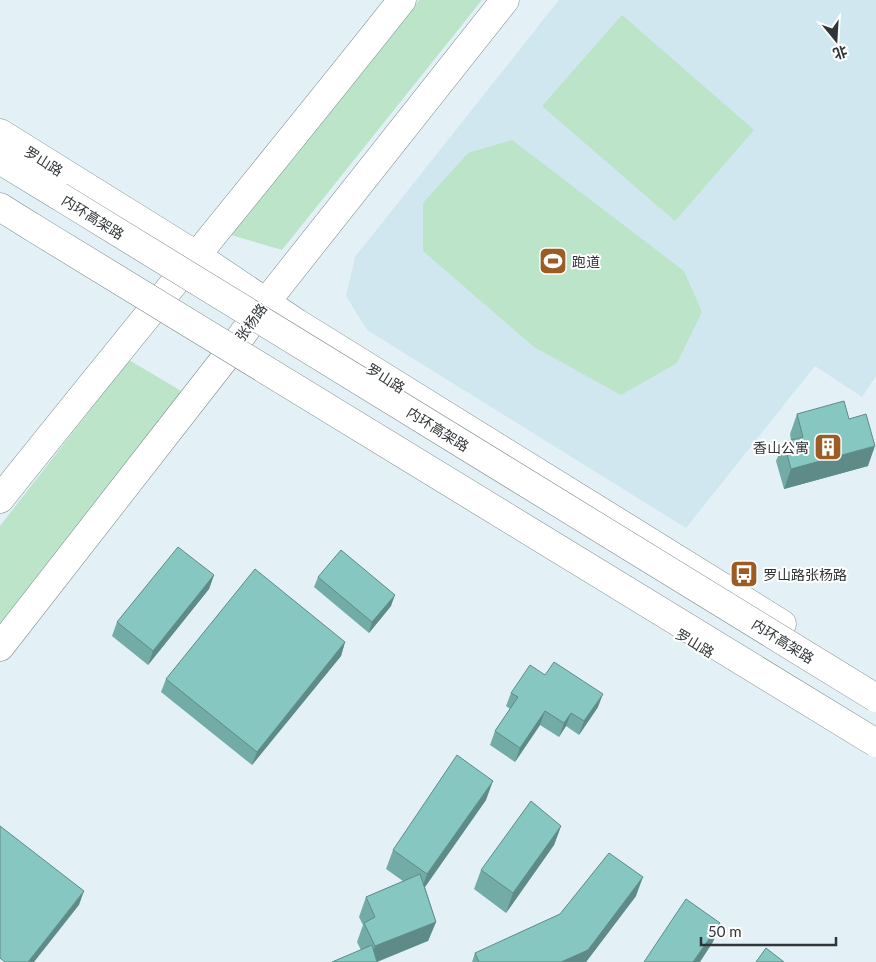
<svg xmlns="http://www.w3.org/2000/svg" width="876" height="962" viewBox="0 0 876 962" font-family="Lato,'Noto Sans SC',sans-serif">
	<rect width="100%" height="100%" fill="#e3f1f6"/>
	<!-- built -->
	<polygon fill="#d0e7ef" points="559,0 876,0 876,376 862,397 815,366 686,528 367,330 346,296 355,257"/>
	<!-- green -->
	<g fill="#bbe4c9">
		<polygon points="419,0 482,0 282,250 231,235"/>
		<polygon points="622,15 754,130 675,221 542,106"/>
		<polygon points="512,140 684,271 702,312 677,363 621,395 534,347 423,251 423,203 468,153"/>
		<polygon points="129,360 183,392 0,624 0,526"/>
	</g>
	<g fill="none" stroke-linecap="round" stroke-linejoin="round">
		<defs>
			<g id="secondary">
				<path d="M 0,499 C 133,332 269,168 402,0"/>
				<polyline points="0,647 226,357 266,302 505,0"/>
			</g>
			<polyline id="primary" points="0,133 196,255 297,323 782,624"/>
			<g id="highway">
				<polyline points="0,160 59,196"/>
				<polyline points="0,207 32,227"/>
			</g>
		</defs>
		<!-- secondary casing -->
		<use href="#secondary" stroke="#7b888d" stroke-width="29"/>
		<!-- primary casing -->
		<use href="#primary" stroke="#7b888d" stroke-width="29"/>
		<!-- highway casing -->
		<use href="#highway" stroke="#7b888d" stroke-width="29"/>
		<!-- secondary -->
		<use href="#secondary" stroke="#fff" stroke-width="28"/>
		<!-- primary -->
		<use href="#primary" stroke="#fff" stroke-width="28"/>
		<!-- highway -->
		<use href="#highway" stroke="#fff" stroke-width="28"/>
		<defs>
			<g id="highway-bridge">
				<polyline points="59,196 876,698"/>
				<polyline points="32,227 876,743"/>
			</g>
		</defs>
		<!-- highway-bridge casing -->
		<use href="#highway-bridge" stroke="#7b888d" stroke-width="29" stroke-linecap="butt"/>
		<!-- highway-bridge -->
		<use href="#highway-bridge" stroke="#fff" stroke-width="28"/>
	</g>
	<!-- wall -->
	<g fill="#73aba7">
		<polygon points="797,414 849,419 868,466 784,489 776,461 784,442 791,440 790,434"/>
		<polygon points="214,575 209,589 148,665 112,636 117,622"/>
		<polygon points="318,577 391,606 369,633 314,587"/>
		<polygon points="345,642 341,656 252,765 161,692 166,679"/>
		<polygon points="545,675 598,707 579,735 566,726 559,737 540,725 515,762 490,745 495,731 510,709 506,706 511,693"/>
		<polygon points="486,800 425,887 436,922 428,941 332,962 361,950 357,942 363,925 359,917 366,897 403,881 386,869 393,850"/>
		<polygon points="561,826 554,845 506,913 474,889 481,870"/>
		<polygon points="636,896 586,962 472,962 475,953"/>
	</g>
	<!-- shaded-wall -->
	<g fill="#5e8b88">
		<polygon points="875,446 868,466 784,489 791,469"/>
		<polygon points="214,575 209,589 148,665 153,651"/>
		<polygon points="395,595 391,606 369,633 372,622"/>
		<polygon points="345,642 341,656 252,765 257,752"/>
		<polygon points="603,694 598,707 579,735 584,721"/>
		<polygon points="545,711 540,725 515,762 520,748"/>
		<polygon points="571,713 566,726 559,737 564,723"/>
		<polygon points="493,781 486,800 420,894 427,874"/>
		<polygon points="561,826 554,845 506,913 513,893"/>
		<polygon points="643,877 636,896 586,962 561,962"/>
		<polygon points="84,891 79,905 34,962 28,962"/>
		<polygon points="436,922 428,941 377,962 369,962 375,946"/>
		<polygon points="720,923 713,942 700,962 693,962"/>
	</g>
	<!-- building -->
	<g fill="#86c7c2" stroke="#5e8b88">
		<polygon points="844,401 849,419 866,414 875,446 791,469 784,442 803,437 797,414"/>
		<polygon points="178,547 214,575 153,651 117,622"/>
		<polygon points="341,550 395,595 372,622 318,577"/>
		<polygon points="255,569 345,642 257,752 166,679"/>
		<polygon points="554,662 603,694 584,721 571,713 564,723 545,711 520,748 495,731 518,697 511,693 530,665 545,675"/>
		<polygon points="457,755 493,781 427,874 393,850"/>
		<polygon points="531,801 561,826 513,893 481,870"/>
		<polygon points="0,826 84,891 28,962 5,962 0,958"/>
		<polygon points="609,853 643,877 588,950 561,962 479,962 475,953 560,914"/>
		<polygon points="420,874 436,922 375,946 364,923 375,917 366,897"/>
		<polygon points="686,899 720,923 693,962 644,962"/>
		<polygon points="372,945 377,962 332,962"/>
		<polygon points="766,948 784,962 756,962"/>
	</g>
	<!-- icons -->
	<defs>
		<symbol id="stadium-square" viewBox="-11 -11 22 22"><rect x="-9" y="-9" width="18" height="18" rx="4" fill="#9c5c26" stroke="#fff"/><path d="M0-5a6.5 5 0 1 0 0 10a6.5 5 0 1 0 0-10ZM-3.5-1.8h7v3.6h-7Z" fill="#fff"/></symbol>
		<symbol id="building-square" viewBox="-11 -11 22 22"><rect x="-9" y="-9" width="18" height="18" rx="4" fill="#9c5c26" stroke="#fff"/><path d="M-4-6H4V6H1V3H-1V6H-4ZM-2.5-4.3h1.7v1.8h-1.7ZM.8-4.3h1.7v1.8H.8ZM-2.5-1h1.7V.8h-1.7ZM.8-1h1.7V.8H.8Z" fill="#fff"/></symbol>
		<symbol id="bus-square" viewBox="-11 -11 22 22"><rect x="-9" y="-9" width="18" height="18" rx="4" fill="#9c5c26" stroke="#fff"/><path d="M-5-6H5V4H4V6H2V4H-2V6H-4V4H-5ZM-3.5-4V0h7V-4ZM-3.5 1.2v1.5H-2V1.2ZM2 1.2v1.5H3.5V1.2Z" fill="#fff"/></symbol>
	</defs>
	<g fill-rule="evenodd">
		<use href="#stadium-square" x="537" y="245" width="32" height="32"/>
		<use href="#building-square" x="812" y="431" width="32" height="32"/>
		<use href="#bus-square" x="728" y="558" width="32" height="32"/>
	</g>
	<g text-anchor="middle" dominant-baseline="central" stroke-width="4" stroke-linejoin="round" paint-order="stroke">
		<!-- street labels -->
		<g font-size="14" fill="#303537" stroke="#fff">
			<text transform="translate(44 161) rotate(32)">罗山路</text>
			<text transform="translate(93 217) rotate(32)">内环高架路</text>
			<text transform="translate(251 322) rotate(-54)">张杨路</text>
			<text transform="translate(386 378) rotate(32)">罗山路</text>
			<text transform="translate(438 429) rotate(32)">内环高架路</text>
			<text transform="translate(783 641) rotate(32)">内环高架路</text>
			<text transform="translate(695 643) rotate(31)">罗山路</text>
		</g>
		<!-- poi labels -->
		<g font-size="14" fill="#303537" stroke="#fff" text-anchor="start">
			<text x="572" y="261">跑道</text>
			<text x="809" y="447" text-anchor="end">香山公寓</text>
			<text x="763" y="574">罗山路张杨路</text>
		</g>
	</g>
	<!-- north arrow -->
	<g transform="translate(836 40) rotate(162)" stroke="#ffffff" stroke-width="4" paint-order="stroke">
	<path d="M0-4L9 19L0 12L-9 19Z" fill="#303537"/>
	<text y="-8" font-size="14" font-weight="bold" text-anchor="middle" fill="#303537">北</text>
	</g>
	<!-- scale -->
	<path d="M701 937v8h135v-8" fill="none" stroke="#303537" stroke-width="2.5"/>
	<text x="708" y="937" font-size="15" fill="#303537" stroke="#ffffff" stroke-width="4" paint-order="stroke">50 m</text>
</svg>
